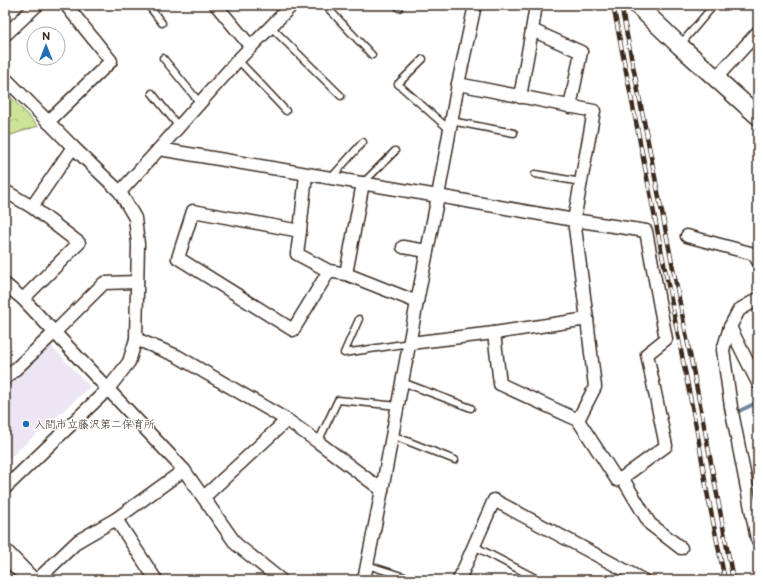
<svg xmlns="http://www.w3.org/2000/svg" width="763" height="585" viewBox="0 0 763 585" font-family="'Balsamiq Sans','Klee One',sans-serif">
	<defs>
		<pattern id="park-crowns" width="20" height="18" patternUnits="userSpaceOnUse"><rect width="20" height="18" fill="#cde398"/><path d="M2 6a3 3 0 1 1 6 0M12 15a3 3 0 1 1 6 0" fill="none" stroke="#b1c383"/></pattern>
	</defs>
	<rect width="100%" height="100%" fill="#fff"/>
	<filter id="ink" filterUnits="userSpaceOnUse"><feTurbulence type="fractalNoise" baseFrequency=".025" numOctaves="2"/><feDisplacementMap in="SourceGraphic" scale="8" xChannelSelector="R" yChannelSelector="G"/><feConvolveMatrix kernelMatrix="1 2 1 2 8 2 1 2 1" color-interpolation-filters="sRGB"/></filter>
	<g filter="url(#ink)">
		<!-- built -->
		<polygon fill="#ece5f3" points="41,335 90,387 5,462 5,370"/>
		<!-- park -->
		<polygon fill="url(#park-crowns)" stroke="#84865b" points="5,91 38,126 5,137"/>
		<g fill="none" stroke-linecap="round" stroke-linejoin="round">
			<!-- stream -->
			<polyline stroke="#73889e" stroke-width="4" points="737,412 758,402"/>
			<defs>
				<g id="lane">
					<polyline points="148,5 162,23"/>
					<polyline points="325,5 372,55"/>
					<polyline points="397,5 399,8"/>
					<polyline points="271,27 341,96"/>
					<polyline points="680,45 714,5"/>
					<polyline points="163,58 200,103"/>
					<polyline points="423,59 398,84 450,130"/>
					<polyline points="238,60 286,111"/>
					<polyline points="152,93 179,127"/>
					<polyline points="451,121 514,133"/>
					<polyline points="535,174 581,182"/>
					<polyline points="331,178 363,142"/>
					<polyline points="363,183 395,151"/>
					<polyline points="359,319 344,353 410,343"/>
					<polyline points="402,382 471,408"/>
					<polyline points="392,435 455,460"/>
					<polyline points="318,442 338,400 398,406"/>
					<polyline points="474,546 539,580"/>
					<polyline points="367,565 411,579"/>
				</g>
				<g id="street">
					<polyline points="216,5 251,47"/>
					<polyline points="532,30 581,52 570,107"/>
					<polyline points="5,35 37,5"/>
					<polyline points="5,78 73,147 120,192 135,218 138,244 136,339 129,362 108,389 5,488"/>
					<polyline points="716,78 758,32"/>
					<polyline points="520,97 532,30 536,5"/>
					<polyline points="48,122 111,61 66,5"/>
					<polyline points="159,149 438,196 574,220 646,231 666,339 647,354 666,446 622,478 617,480 578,420 595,387 587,319 574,220 594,111 458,84"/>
					<polyline points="5,191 32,207 79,243 23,299"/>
					<polyline points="120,192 159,149 238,60 292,5"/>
					<polyline points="32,207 73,147"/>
					<polyline points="300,231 306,175"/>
					<polyline points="687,236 754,254 758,261"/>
					<polyline points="403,247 427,251"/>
					<polyline points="329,271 293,330 178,258 193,211 300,231 297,254 329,271 346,274 417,302"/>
					<polyline points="346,274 363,183"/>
					<polyline points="5,284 23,299 184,470 236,544 281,580"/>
					<polyline points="758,299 739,310 730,327 723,350 731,407 757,539 758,540"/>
					<polyline points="730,327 758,383"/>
					<polyline points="494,333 500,384 578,420"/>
					<polyline points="136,339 177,356 287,420 318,442 382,490"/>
					<polyline points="410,343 494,333 587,319"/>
					<polyline points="5,379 55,332 104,283 137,282"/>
					<polyline points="622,478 626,484 650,524 681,548"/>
					<polyline points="204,497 287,420"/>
					<polyline points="116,519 156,580"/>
					<polyline points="37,580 78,541 116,519 184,470"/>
					<polyline points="364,580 382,490 417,302 438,196 458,84 475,5"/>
					<polyline points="459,580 494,500 643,580"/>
				</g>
				<g id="secondary">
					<polyline points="637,5 680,46 758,116"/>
					<polyline points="5,553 31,580"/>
				</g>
			</defs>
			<!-- lane casing -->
			<use href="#lane" stroke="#3b2a1e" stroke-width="9"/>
			<!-- street casing -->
			<use href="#street" stroke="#3b2a1e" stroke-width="15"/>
			<!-- secondary casing -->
			<use href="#secondary" stroke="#3b2a1e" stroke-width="20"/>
			<!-- lane -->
			<use href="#lane" stroke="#fff" stroke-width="6"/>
			<!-- street -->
			<use href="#street" stroke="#fff" stroke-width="12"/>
			<!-- secondary -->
			<use href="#secondary" stroke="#fff" stroke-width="17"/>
			<defs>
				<g id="rail">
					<polyline points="613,5 699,442 707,492 725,580"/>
					<polyline points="621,5 703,420 733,580"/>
				</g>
			</defs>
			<!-- rail casing -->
			<use href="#rail" stroke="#3b2a1e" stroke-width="4.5"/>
			<!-- rail -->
			<use href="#rail" stroke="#fff" stroke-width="3" stroke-dasharray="9" stroke-linecap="butt"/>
		</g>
	</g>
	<!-- markers -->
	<circle fill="#1f6fb2" stroke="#fff" stroke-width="1.5" cx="26" cy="424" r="4"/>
	<g text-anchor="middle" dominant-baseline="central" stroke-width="3" stroke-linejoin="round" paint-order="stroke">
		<!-- poi labels -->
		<g font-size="11" fill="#3b2a1e" stroke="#fff" text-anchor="start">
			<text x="34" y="424">入間市立藤沢第二保育所</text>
		</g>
	</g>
	<!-- margin -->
	<rect width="763" height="585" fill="none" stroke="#fff" stroke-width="20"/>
	<rect x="10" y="10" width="743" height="565" fill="none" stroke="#3b2a1e" stroke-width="1.5" filter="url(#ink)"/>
	<!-- north arrow -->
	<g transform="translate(46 46)"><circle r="19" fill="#ffffff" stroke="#b1aaa5"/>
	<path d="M0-3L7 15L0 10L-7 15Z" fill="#1f6fb2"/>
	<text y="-6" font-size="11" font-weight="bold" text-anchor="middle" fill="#3b2a1e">N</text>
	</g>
</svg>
